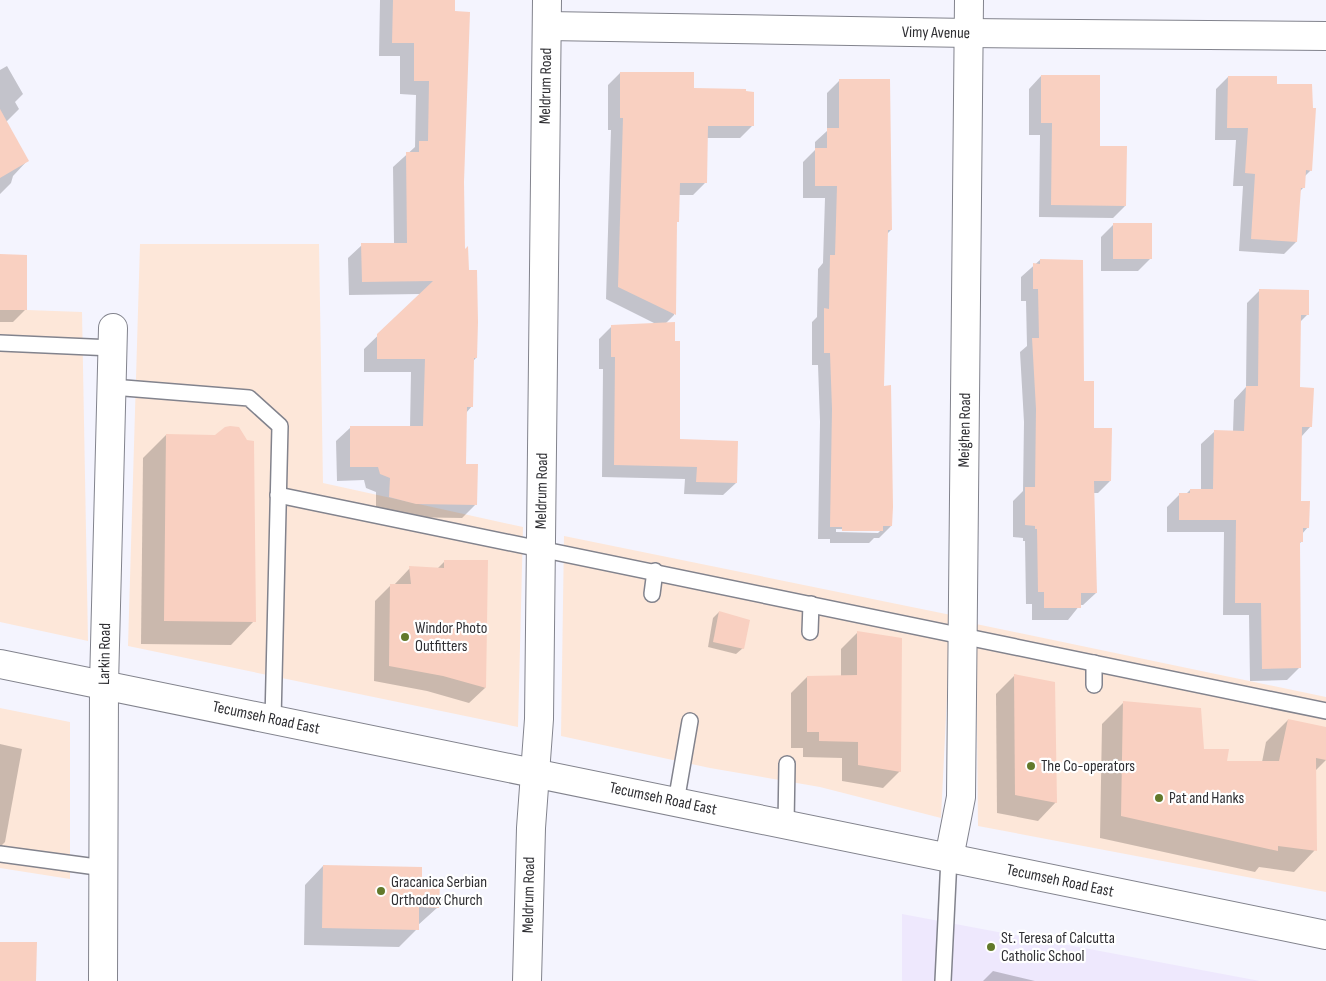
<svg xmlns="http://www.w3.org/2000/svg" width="1326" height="981" viewBox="0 0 1326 981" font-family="'Sofia Sans Condensed',sans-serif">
	<rect width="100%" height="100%" fill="#f4f4fe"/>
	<!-- commercial -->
	<g fill="#fde7d9">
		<polygon points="140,244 319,244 323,483 523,527 518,727 128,646"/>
		<polygon points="0,309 82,312 88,641 0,622"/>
		<polygon points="564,536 951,615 941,818 820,787 710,768 561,736"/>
		<polygon points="976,624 1326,697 1326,892 978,826"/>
		<polygon points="0,708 70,722 70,879 0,868"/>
	</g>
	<!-- education -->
	<polygon fill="#eee8fd" points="902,914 1260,981 902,981"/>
	<!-- shadow -->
	<g fill="#0003" fill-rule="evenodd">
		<polygon points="380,0 454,0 463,182 464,252 476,358 473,361 472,406 466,413 465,465 476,504 462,518 402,517 376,511 376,492 366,488 364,480 337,481 336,441 350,428 410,428 411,372 364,372 364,349 421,294 349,295 348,258 362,245 394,244 393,167 415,147 416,95 400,94 400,56 379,56"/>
		<polygon points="7,66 23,94 15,102 19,109 6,122 27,161 13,176 11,183 0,194 0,70"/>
		<polygon points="620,73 693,89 752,126 740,138 706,138 705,183 693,195 679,195 675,223 674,315 665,324 679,440 736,483 723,495 684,494 685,479 602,477 603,369 599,369 599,339 612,326 656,324 606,299 611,130 608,130 608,85"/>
		<polygon points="1041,76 1099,147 1125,206 1113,218 1039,217 1040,135 1029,135 1029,89"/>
		<polygon points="1228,77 1276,85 1311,170 1304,177 1304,187 1299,192 1296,242 1284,254 1239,251 1243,186 1233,186 1236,140 1215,140 1216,89"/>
		<path d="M 839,81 L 891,230 L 887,234 L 883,387 L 891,526 L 879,538 L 874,538 L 869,543 L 830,543 L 830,539 L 818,539 L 820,422 L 818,365 L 812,365 L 812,322 L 817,317 L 818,269 L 823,263 L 825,198 L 803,198 L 803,162 L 815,150 L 815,142 L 827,131 L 827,93 ZM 836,529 L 881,530 L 878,533 L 836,532 Z"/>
		<polygon points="1114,224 1151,258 1138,271 1101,271 1101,237"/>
		<polygon points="0,255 25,310 13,322 0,322"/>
		<polygon points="1040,260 1083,382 1093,429 1110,481 1098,493 1093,493 1096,593 1083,605 1080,605 1068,620 1032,620 1032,604 1026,604 1025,541 1023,541 1023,538 1013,537 1013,501 1023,491 1024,422 1020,352 1027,346 1026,301 1021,301 1021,277"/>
		<polygon points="1260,290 1308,314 1300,322 1299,388 1311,426 1301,437 1300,503 1308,527 1302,534 1302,541 1299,544 1299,668 1287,680 1250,681 1249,615 1223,615 1224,532 1167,532 1167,507 1180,494 1186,494 1190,490 1201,490 1201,444 1214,432 1233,432 1234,400 1246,387 1247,303"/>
		<polygon points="166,435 254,621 231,645 141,644 143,458"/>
		<polygon points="445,561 485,688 469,703 427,691 374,681 375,601 391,585 394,585 410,568 437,569"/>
		<polygon points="719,612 743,648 736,654 708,647 713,618"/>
		<polygon points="857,633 900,771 883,788 842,781 842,758 803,757 803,748 791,748 791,693 807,677 841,676 841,649"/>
		<polygon points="1015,675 1056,802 1038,821 997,813 996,694"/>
		<polygon points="1124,702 1225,762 1262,762 1266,742 1288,720 1326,728 1326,760 1315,771 1315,850 1294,872 1259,867 1255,872 1100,838 1102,724"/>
		<polygon points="0,744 22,749 5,842 0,847"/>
		<polygon points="323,866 421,884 438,907 417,926 417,929 399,947 304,945 305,885"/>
		<polygon points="993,971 1035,981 983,981"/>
	</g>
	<!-- building -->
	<g fill="#f9d0c1">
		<polygon points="393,0 455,0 455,11 470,12 464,182 465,249 468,246 469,270 477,270 478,322 477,358 474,358 473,407 467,407 466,464 478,464 477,505 416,504 389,497 390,478 380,474 378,467 350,467 350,426 423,426 425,359 377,359 377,334 433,281 362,282 361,243 407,243 406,152 419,152 419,141 428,141 429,81 414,81 414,43 392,43"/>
		<polygon points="620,72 694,72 694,88 746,89 746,91 754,92 754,126 708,126 707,183 680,183 679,222 677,222 676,315 618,287 623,118 620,118"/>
		<polygon points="1041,75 1100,75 1100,146 1127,146 1126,206 1051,205 1052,123 1041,123"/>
		<polygon points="1228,76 1277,76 1277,84 1312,84 1313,108 1316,108 1312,171 1306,170 1305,188 1301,188 1297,242 1251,239 1255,174 1245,173 1248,128 1227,128"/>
		<polygon points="839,79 890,79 892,230 888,230 884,386 891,385 893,507 892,526 883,526 883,531 842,531 842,527 830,527 832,409 830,353 824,353 824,308 829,309 830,255 835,255 837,186 815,186 815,148 827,148 827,128 839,128"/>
		<polygon points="0,109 29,161 0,178"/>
		<rect x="1113" y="223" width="39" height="36"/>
		<polygon points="0,254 27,255 27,310 0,310"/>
		<polygon points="1040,259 1083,260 1084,381 1094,381 1094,428 1112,428 1111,481 1094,481 1097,593 1081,593 1081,608 1044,608 1044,592 1038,592 1037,529 1035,529 1035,526 1025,525 1025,487 1035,487 1036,409 1032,338 1039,338 1038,289 1033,289 1033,263 1040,264"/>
		<polygon points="1259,289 1309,290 1309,315 1301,315 1300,387 1314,388 1312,427 1302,427 1301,501 1310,501 1309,528 1303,528 1303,542 1300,542 1301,668 1262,669 1261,603 1235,603 1236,520 1179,520 1179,493 1190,493 1190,489 1213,489 1214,430 1244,431 1246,386 1258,386"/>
		<polygon points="675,322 675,341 680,341 680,439 738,441 737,483 696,482 697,467 614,465 615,357 611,357 611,325"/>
		<polygon points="230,426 239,427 247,440 254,441 256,622 164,621 166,434 215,435 225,427"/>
		<polygon points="444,560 488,560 486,688 443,676 389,666 390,584 411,584 409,566 444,568"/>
		<polygon points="719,611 750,620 744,649 713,642"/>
		<polygon points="857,631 902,638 901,772 858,765 858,742 819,741 819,732 807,732 807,676 857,675"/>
		<polygon points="1014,674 1055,682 1057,803 1015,795"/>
		<polygon points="1123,701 1201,708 1204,749 1229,749 1227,761 1279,761 1288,719 1326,727 1326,760 1316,758 1317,851 1278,846 1278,851 1121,816"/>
		<polygon points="323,865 422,867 422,883 440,883 439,908 419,907 419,930 322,928"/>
		<polygon points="0,942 37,942 36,981 0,981"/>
	</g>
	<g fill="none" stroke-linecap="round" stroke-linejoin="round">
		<defs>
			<g id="lane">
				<polyline points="0,343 113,348"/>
				<polyline points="112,387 249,398 280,426 273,720"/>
				<polyline points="278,495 1326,711"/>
				<polyline points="652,594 655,571"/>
				<polyline points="810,632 811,604"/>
				<polyline points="1094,685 1094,663"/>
				<polyline points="676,802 690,721"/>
				<polyline points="786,824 787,764"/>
				<polyline points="0,854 104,868"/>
				<polyline points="943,981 949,858"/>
			</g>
			<g id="street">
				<polyline points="547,26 969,33 1326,36"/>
				<polyline points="949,858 961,797 969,0"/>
				<polyline points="103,981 104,685 113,328"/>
				<polyline points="527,981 531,828 539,719 547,0"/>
			</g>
			<polyline id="secondary" points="0,664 1326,935"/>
		</defs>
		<!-- lane casing -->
		<use href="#lane" stroke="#82838d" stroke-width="18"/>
		<!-- street casing -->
		<use href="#street" stroke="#82838d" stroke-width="30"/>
		<!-- secondary casing -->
		<use href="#secondary" stroke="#82838d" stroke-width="30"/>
		<!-- path -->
		<polyline stroke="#9999a0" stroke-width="3" stroke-dasharray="4 4" stroke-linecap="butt" points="440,899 472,898"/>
		<!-- lane -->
		<use href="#lane" stroke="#fff" stroke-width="15"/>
		<!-- street -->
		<use href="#street" stroke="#fff" stroke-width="28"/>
		<!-- secondary -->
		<use href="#secondary" stroke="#fff" stroke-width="28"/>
	</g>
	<!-- markers -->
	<g fill="#62792b" stroke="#fff" stroke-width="2">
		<circle cx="405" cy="637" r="5"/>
		<circle cx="1031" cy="766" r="5"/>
		<circle cx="1159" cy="798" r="5"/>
		<circle cx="381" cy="891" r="5"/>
		<circle cx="991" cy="947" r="5"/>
	</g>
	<g text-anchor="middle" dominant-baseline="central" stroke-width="4.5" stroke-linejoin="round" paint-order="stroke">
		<!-- street labels -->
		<g font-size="16" fill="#2f2f33" stroke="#fff">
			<text transform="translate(936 33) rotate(1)">Vimy Avenue</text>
			<text transform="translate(546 86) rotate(-89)">Meldrum Road</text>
			<text transform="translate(965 430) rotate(-89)">Meighen Road</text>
			<text transform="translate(542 491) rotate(-89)">Meldrum Road</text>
			<text transform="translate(105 654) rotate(-89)">Larkin Road</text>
			<text transform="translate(266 718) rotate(12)">Tecumseh Road East</text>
			<text transform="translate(663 799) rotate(12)">Tecumseh Road East</text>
			<text transform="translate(1060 881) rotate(12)">Tecumseh Road East</text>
			<text transform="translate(529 895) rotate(-89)">Meldrum Road</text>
		</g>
		<!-- poi labels -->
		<g font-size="16" fill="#2f2f33" stroke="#fff" text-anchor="start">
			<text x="415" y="628">Windor Photo<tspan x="415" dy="18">Outfitters</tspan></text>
			<text x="1041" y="766">The Co-operators</text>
			<text x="1169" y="798">Pat and Hanks</text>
			<text x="391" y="882">Gracanica Serbian<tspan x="391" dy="18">Orthodox Church</tspan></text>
			<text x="1001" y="938">St. Teresa of Calcutta<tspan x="1001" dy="18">Catholic School</tspan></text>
		</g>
	</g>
</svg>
